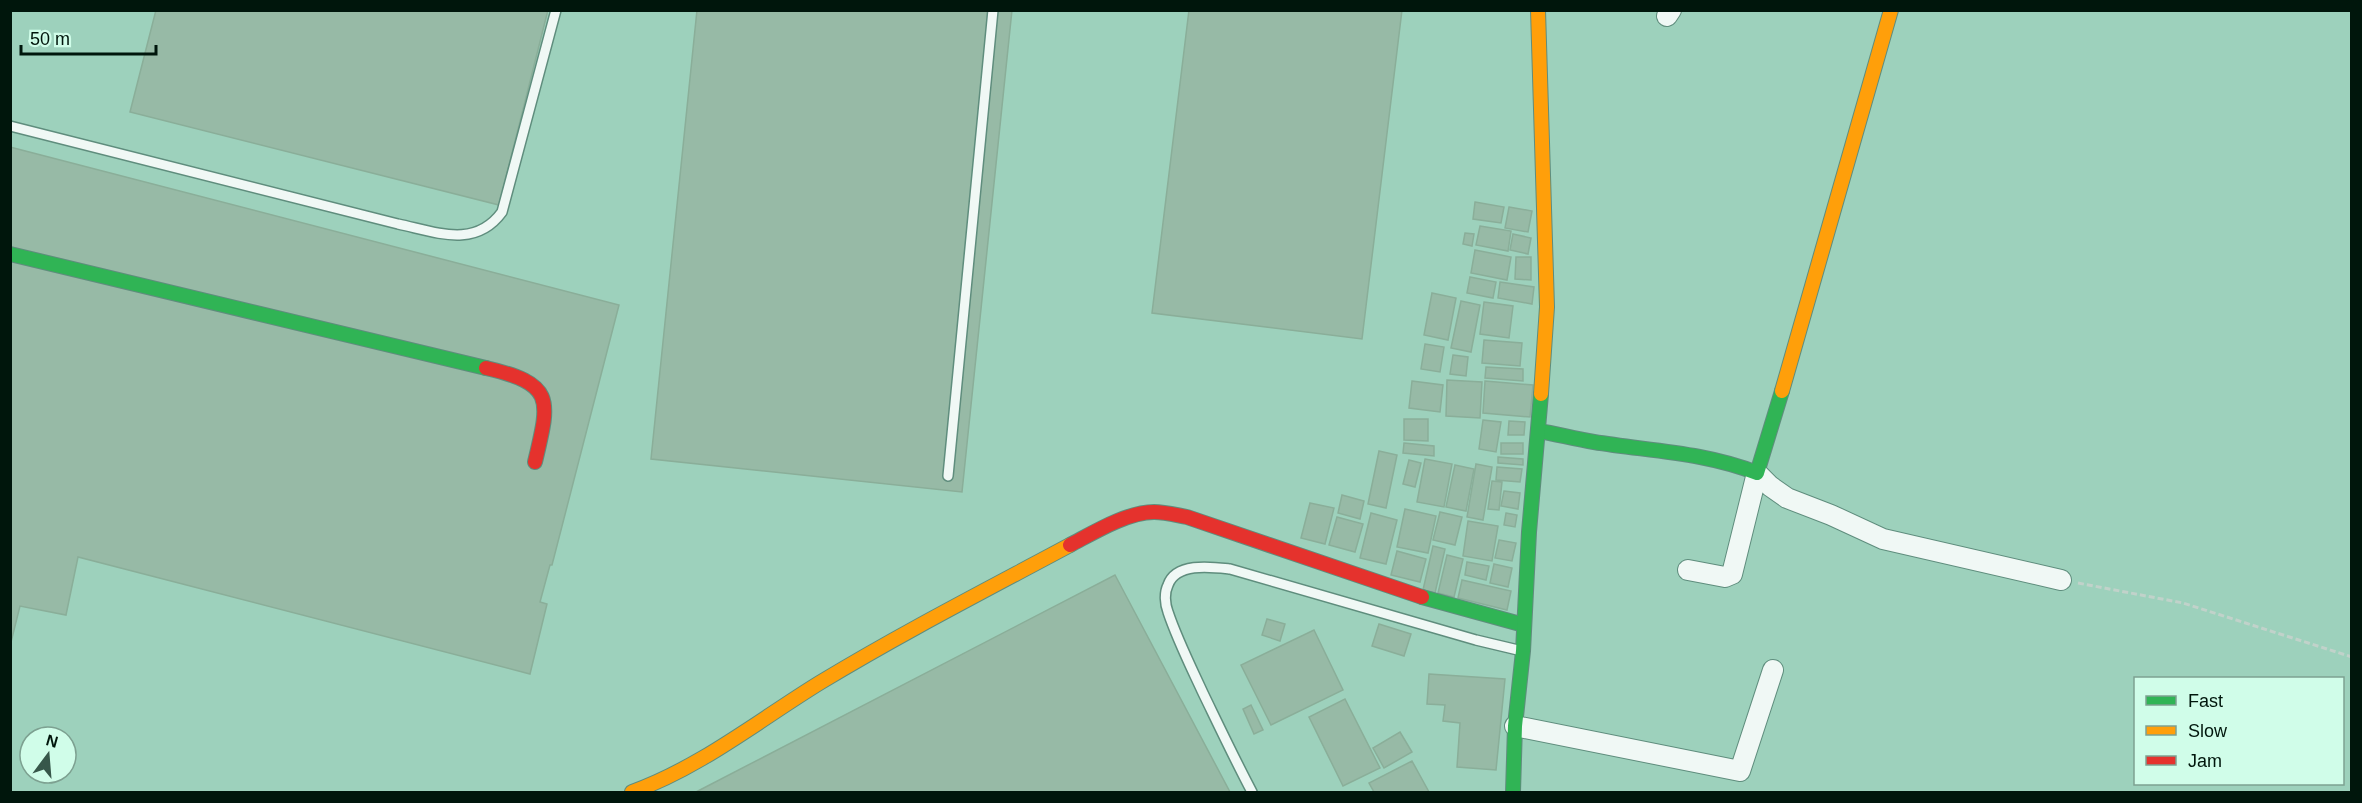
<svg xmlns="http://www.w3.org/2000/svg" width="2362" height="803" viewBox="0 0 2362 803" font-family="Helvetica,sans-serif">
	<rect width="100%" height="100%" fill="#9dd1bc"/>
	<!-- building -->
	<g fill="#97baa6" stroke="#8aae99" stroke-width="1.5">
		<polygon points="156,10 548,10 499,205 130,112"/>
		<polygon points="697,10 1012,10 962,492 651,459"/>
		<polygon points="1189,10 1402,10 1362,339 1152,313"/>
		<polygon points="10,147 619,305 552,565 550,565 540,602 547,604 530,674 78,557 66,615 20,606 10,646"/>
		<polygon points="1475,202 1504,207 1501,223 1473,219"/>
		<polygon points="1509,207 1532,211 1528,232 1505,228"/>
		<polygon points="1480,226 1511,231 1508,251 1476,245"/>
		<polygon points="1465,233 1474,234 1472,246 1463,244"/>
		<polygon points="1513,234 1531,238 1528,254 1510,250"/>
		<polygon points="1475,250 1511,257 1507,280 1471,273"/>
		<polygon points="1516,257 1531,257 1531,280 1515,279"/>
		<polygon points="1470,277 1496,282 1493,298 1467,293"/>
		<polygon points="1500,282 1534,287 1532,304 1498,298"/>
		<polygon points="1432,293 1456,298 1448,340 1424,335"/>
		<polygon points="1461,301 1480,305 1471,352 1451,348"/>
		<polygon points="1484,302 1513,306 1509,338 1480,334"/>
		<polygon points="1484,340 1522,343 1520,366 1482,363"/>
		<polygon points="1425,344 1444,347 1440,372 1421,369"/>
		<polygon points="1453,355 1468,357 1466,376 1450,374"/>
		<polygon points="1486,367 1523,369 1523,381 1485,378"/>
		<polygon points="1447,380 1482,382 1480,418 1446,416"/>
		<polygon points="1412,381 1443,385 1440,412 1409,408"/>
		<polygon points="1485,381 1533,385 1530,417 1483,413"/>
		<polygon points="1404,419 1428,419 1428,441 1404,440"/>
		<polygon points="1483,420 1501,422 1496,452 1479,449"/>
		<polygon points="1509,421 1525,422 1524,435 1508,435"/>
		<polygon points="1404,443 1434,446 1434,456 1403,453"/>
		<rect x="1501" y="443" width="22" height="11"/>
		<polygon points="1379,451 1397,455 1386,508 1368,504"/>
		<polygon points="1498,457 1523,459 1523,465 1498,463"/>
		<polygon points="1425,459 1452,464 1444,507 1417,502"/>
		<polygon points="1409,460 1421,463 1415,487 1403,484"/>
		<polygon points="1476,464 1492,467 1483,520 1467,517"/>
		<polygon points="1455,465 1474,469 1466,511 1446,507"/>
		<polygon points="1497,467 1522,469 1520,482 1496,480"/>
		<polygon points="1492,481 1502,482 1499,510 1488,509"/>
		<polygon points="1504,491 1520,493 1518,509 1501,506"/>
		<polygon points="1342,495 1364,501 1360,519 1338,513"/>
		<polygon points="1310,503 1334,508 1325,544 1301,538"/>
		<polygon points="1405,509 1436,516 1428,553 1397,547"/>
		<polygon points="1440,512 1462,517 1455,545 1433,540"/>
		<polygon points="1371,513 1397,520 1386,564 1360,558"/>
		<polygon points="1506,513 1517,515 1515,527 1504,525"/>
		<polygon points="1337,517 1363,524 1355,552 1329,545"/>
		<polygon points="1468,521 1498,526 1492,561 1463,556"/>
		<polygon points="1499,540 1516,543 1512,561 1495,558"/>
		<polygon points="1433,546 1445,549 1435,593 1423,590"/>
		<polygon points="1397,551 1426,559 1420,582 1391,575"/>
		<polygon points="1447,555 1463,559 1454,597 1438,593"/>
		<polygon points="1467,562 1489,566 1486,580 1465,575"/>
		<polygon points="1494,564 1512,568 1508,587 1490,583"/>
		<polygon points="1115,575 1230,792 696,792"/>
		<polygon points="1462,580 1511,591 1507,610 1458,598"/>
		<polygon points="1267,619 1285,624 1280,641 1262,635"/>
		<polygon points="1379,624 1411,634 1404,656 1372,646"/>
		<polygon points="1314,630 1343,690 1271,725 1241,665"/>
		<polygon points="1429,674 1505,679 1496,770 1457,767 1460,723 1443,721 1445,705 1427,704"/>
		<polygon points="1345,699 1380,768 1343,786 1309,717"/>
		<polygon points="1251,705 1263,730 1254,734 1243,709"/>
		<polygon points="1400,732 1412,752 1384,768 1373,748"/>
		<polygon points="1412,761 1429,792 1374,792 1369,783"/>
	</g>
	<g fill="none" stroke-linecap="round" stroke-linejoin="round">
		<defs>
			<g id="lane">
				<path d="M 10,126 L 398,224 C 436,232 475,249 502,212 L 556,10"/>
				<polyline points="948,476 993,10"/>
				<path d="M 1252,792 C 1235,760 1219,726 1203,693 C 1191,667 1177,639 1168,612 C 1165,604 1164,593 1168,585 C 1176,562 1212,567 1230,569 L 1476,640 L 1518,650"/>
			</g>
			<g id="street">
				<polyline points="1667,16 1671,10"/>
				<polyline points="1757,473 1770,486 1787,498 1831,515 1883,539 2061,580"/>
				<polyline points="1688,570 1725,577 1732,574 1757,473"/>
				<polyline points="1515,726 1740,771 1773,670"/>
			</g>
			<g id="fast">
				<polyline points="10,254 486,368"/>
				<path d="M 1539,431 C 1557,434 1575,439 1594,442 C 1649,451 1704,452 1757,473 L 1782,391"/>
				<polyline points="1422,597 1524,625"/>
				<polyline points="1513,792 1515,726 1523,651 1529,532 1541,394"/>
			</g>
			<g id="slow">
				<polyline points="1538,10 1547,307 1541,394"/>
				<polyline points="1782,391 1891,10"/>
				<path d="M 632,792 C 701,767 759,720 821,682 C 902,633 986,590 1070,545"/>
			</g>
			<g id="jam">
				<path d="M 486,368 C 555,384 550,399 535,462"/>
				<path d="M 1070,545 C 1093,533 1127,512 1154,512 C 1165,512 1176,515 1187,517 L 1422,597"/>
			</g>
		</defs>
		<!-- lane casing -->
		<use href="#lane" stroke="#5f8d7d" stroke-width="12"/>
		<!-- street casing -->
		<use href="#street" stroke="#5f8d7d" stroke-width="22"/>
		<!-- fast casing -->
		<use href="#fast" stroke="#5f8d7d" stroke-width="16"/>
		<!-- slow casing -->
		<use href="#slow" stroke="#5f8d7d" stroke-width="16"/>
		<!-- jam casing -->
		<use href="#jam" stroke="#5f8d7d" stroke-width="16"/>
		<!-- path -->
		<polyline stroke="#c1d2ca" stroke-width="3" stroke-dasharray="6 3" stroke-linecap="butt" points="2078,583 2183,603 2352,657"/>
		<!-- lane -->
		<use href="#lane" stroke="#f0f8f5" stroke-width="9"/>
		<!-- street -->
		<use href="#street" stroke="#f0f8f5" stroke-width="20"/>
		<!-- fast -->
		<use href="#fast" stroke="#30b455" stroke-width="14"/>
		<!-- slow -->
		<use href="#slow" stroke="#ff9f0a" stroke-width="14"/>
		<!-- jam -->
		<use href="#jam" stroke="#e5322d" stroke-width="14"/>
	</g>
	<!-- border -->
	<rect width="2362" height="803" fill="none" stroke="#00160c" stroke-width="24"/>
	<!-- legend -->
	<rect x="2134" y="677" width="210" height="108" fill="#d0fde9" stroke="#7da191" stroke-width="1.5"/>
	<rect x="2146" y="696" width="30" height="9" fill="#30b455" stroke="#7da191" stroke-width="1.5"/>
	<text x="2188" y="707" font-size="18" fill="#00160c">Fast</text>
	<rect x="2146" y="726" width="30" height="9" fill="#ff9f0a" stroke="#7da191" stroke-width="1.5"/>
	<text x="2188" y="737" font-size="18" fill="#00160c">Slow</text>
	<rect x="2146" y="756" width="30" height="9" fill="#e5322d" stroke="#7da191" stroke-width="1.5"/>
	<text x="2188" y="767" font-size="18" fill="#00160c">Jam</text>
	<!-- north arrow -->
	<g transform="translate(48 755) rotate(16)"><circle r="28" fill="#d0fde9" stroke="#7da191" stroke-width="1.5"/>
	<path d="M0-4.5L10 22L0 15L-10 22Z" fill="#37574a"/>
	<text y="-9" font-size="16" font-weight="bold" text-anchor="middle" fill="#00160c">N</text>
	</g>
	<!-- scale -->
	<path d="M21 45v9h135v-9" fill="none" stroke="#00160c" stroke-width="3"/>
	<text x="30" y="45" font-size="18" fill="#00160c" stroke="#d0fde9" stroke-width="4.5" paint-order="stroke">50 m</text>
</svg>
